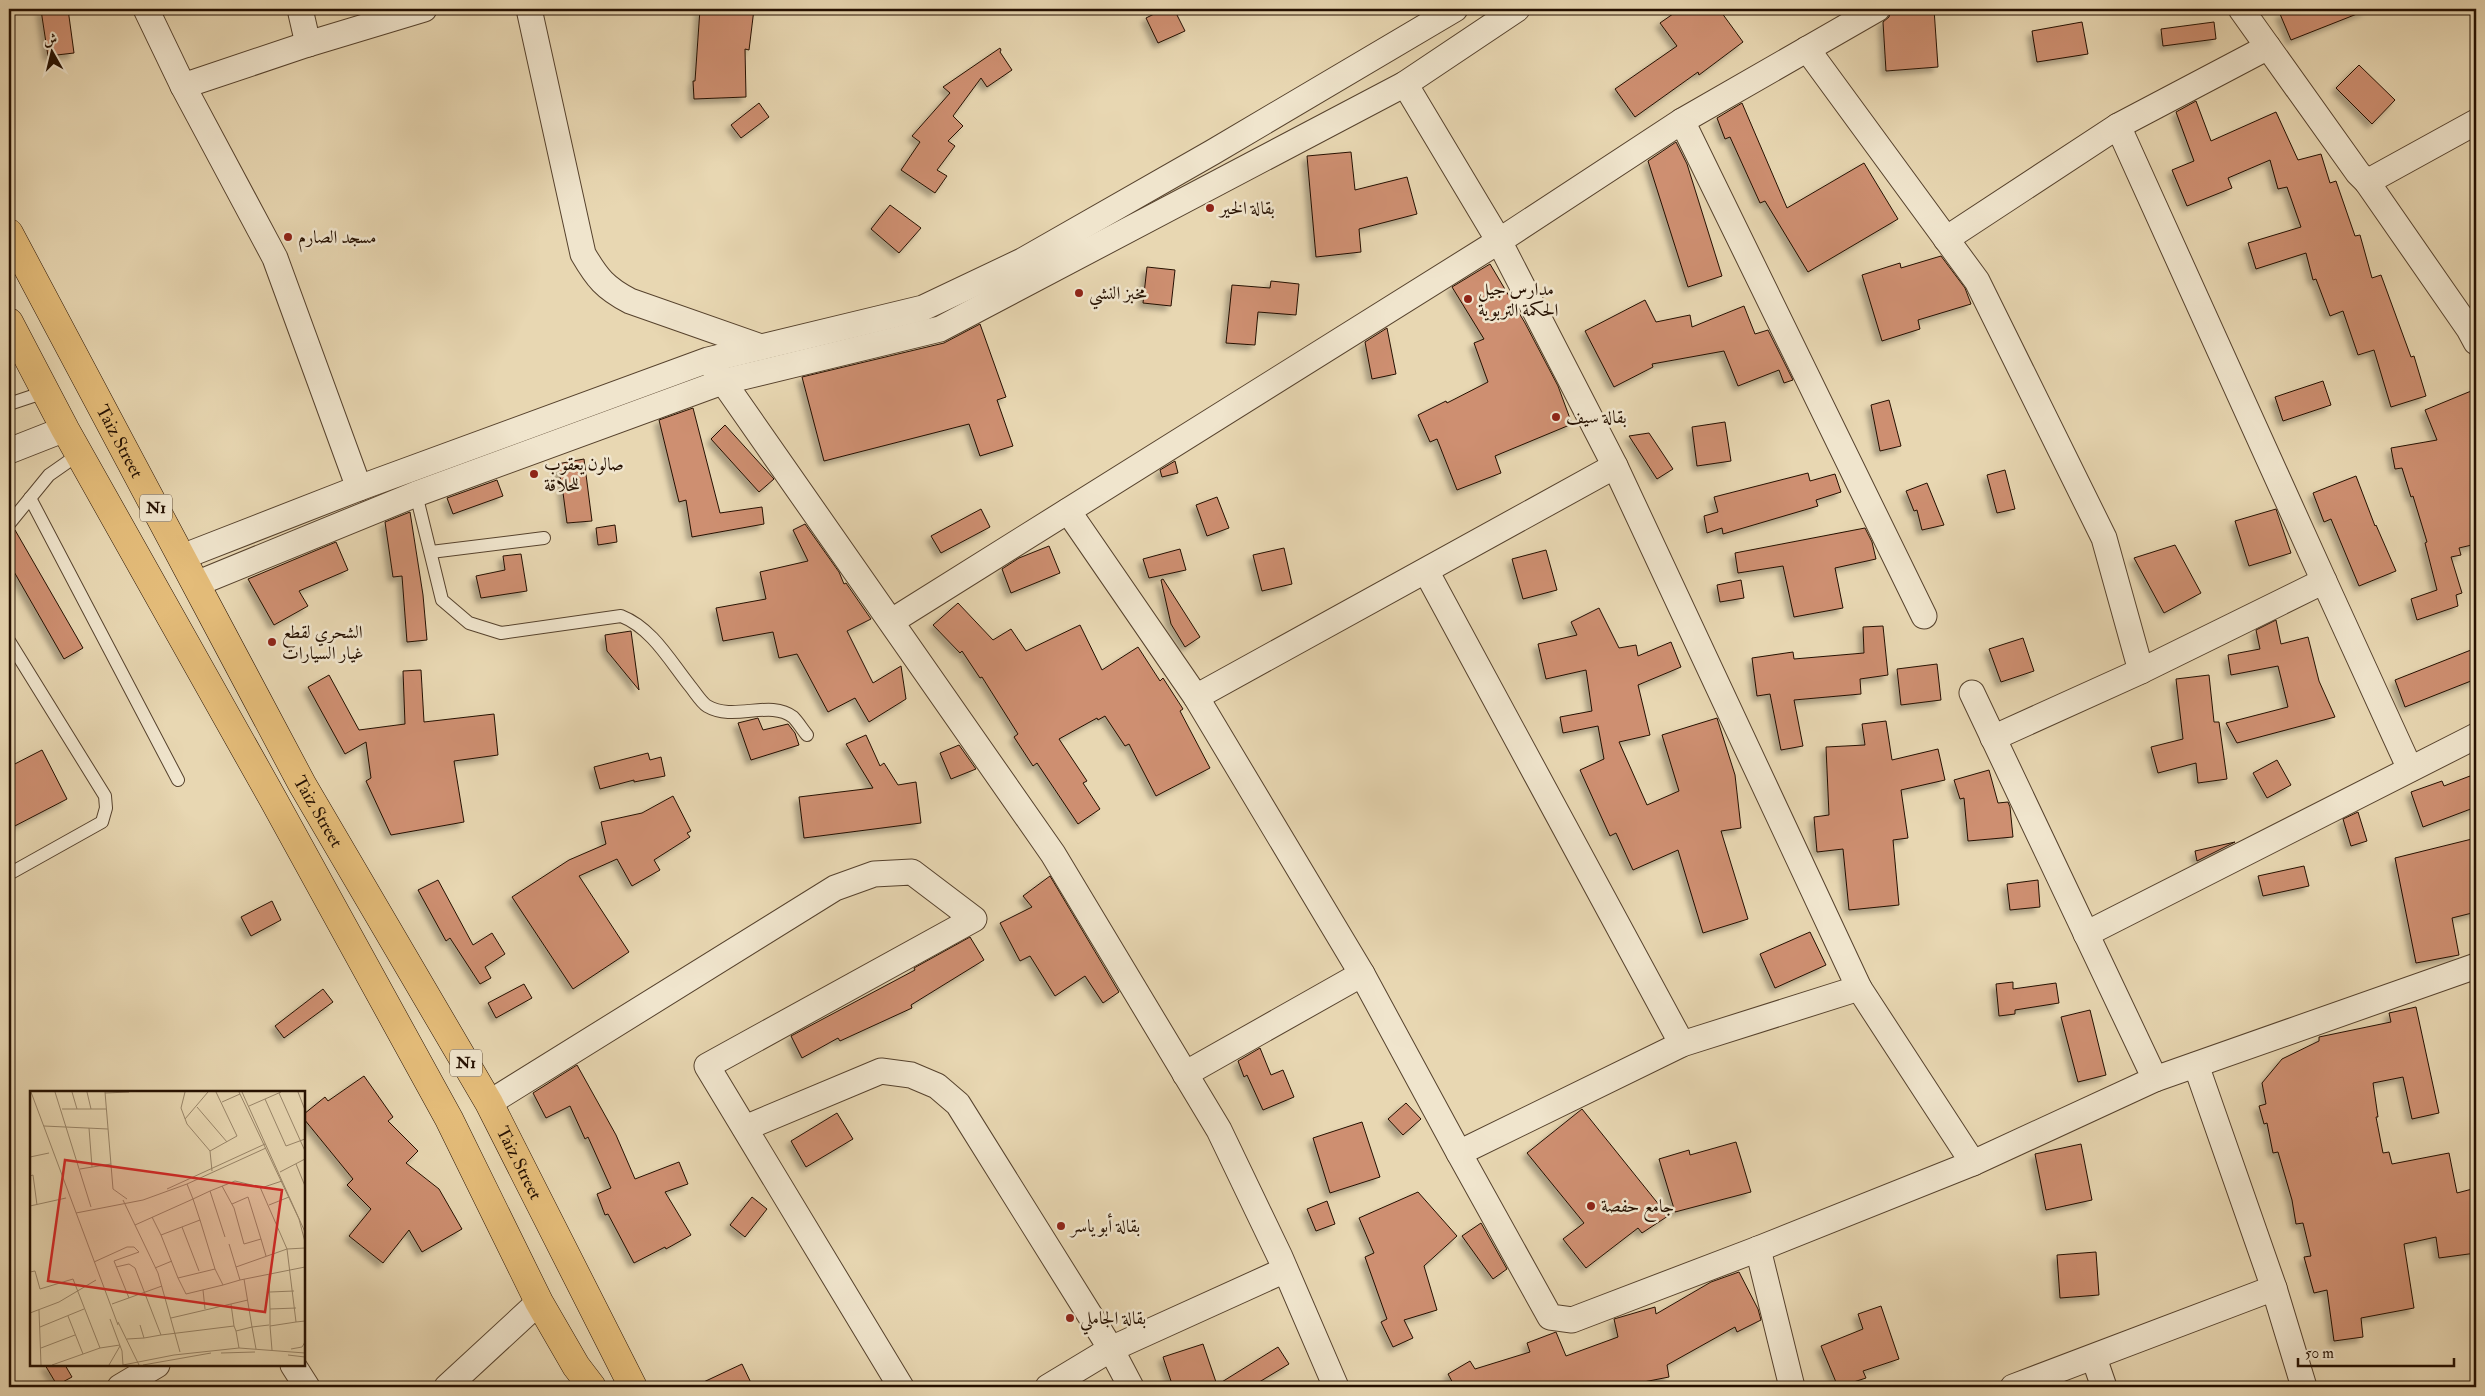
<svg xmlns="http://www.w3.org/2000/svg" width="2485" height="1396" font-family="'IM FELL Double Pica',Amiri,serif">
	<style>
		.building { fill: #ce8f71; stroke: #251001; filter: url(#shadow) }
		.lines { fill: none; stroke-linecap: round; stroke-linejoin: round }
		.lane-casing { stroke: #56422d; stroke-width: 14 }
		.street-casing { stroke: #56422d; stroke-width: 27 }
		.highway-casing { stroke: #251001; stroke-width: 29 }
		.lane { stroke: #f0e5cd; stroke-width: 12 }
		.street { stroke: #f0e5cd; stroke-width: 25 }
		.highway { stroke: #e4bc79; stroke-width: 28 }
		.poi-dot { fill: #8f2418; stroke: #f0e5cd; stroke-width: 2 }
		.labels { text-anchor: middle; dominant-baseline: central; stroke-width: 5; stroke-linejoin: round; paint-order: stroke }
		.shield { fill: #f0e5cd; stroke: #62503e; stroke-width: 1 }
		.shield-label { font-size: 16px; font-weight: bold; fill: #251001 }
		.poi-label { font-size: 18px; fill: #251001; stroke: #f0e5cd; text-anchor: start }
		.street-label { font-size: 18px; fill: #251001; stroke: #f0e5cd }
		.inset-road { fill: none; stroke: #9a876b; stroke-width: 1 }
		.view { fill: #d62828; fill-opacity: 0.15; stroke: #d62828; stroke-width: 2.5 }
		.inset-edge { fill: none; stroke: #251001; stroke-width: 2.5 }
	</style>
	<defs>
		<filter id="shadow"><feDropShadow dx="-4.5" dy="4.5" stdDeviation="2.5" flood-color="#0004"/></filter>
	</defs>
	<rect width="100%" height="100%" fill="#e8d7b2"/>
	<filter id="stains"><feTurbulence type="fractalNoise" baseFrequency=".004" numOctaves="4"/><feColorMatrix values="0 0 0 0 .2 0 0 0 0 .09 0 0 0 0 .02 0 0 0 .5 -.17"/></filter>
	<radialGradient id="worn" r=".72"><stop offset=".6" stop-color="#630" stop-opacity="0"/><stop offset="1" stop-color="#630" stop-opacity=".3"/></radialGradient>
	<g class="building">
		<polygon points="53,9 68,9 74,53 48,56 41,10"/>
		<polygon points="700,9 754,9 749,50 745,49 746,97 694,99 693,81 695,81"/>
		<polygon points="1164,9 1174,9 1185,31 1158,43 1146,18"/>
		<polygon points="1680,9 1719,9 1743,42 1699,75 1698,72 1635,117 1615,89 1677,46 1660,23"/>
		<polygon points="1891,9 1934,9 1938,67 1886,71 1883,22 1889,17"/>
		<polygon points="2292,9 2367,9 2367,10 2291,40 2280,14"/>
		<polygon points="2082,22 2088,54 2037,62 2032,31"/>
		<polygon points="2214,22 2216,39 2163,46 2161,29"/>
		<polygon points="1000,48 1001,50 1000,52 1012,70 987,87 981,78 953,116 963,126 948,141 955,146 937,170 947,176 935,193 901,170 920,142 912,136 950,93 943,87"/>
		<polygon points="2359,65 2395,100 2372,124 2336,88"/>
		<polygon points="2196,101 2211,141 2276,112 2298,160 2321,154 2330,183 2336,181 2355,236 2360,235 2372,278 2381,275 2411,357 2414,356 2426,396 2391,407 2374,350 2358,355 2343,311 2330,316 2316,279 2313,280 2306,253 2256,269 2248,243 2301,227 2287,187 2278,189 2270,160 2228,178 2232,188 2187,206 2172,170 2194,161 2176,112"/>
		<polygon points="759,103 769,117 741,138 731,125"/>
		<polygon points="1742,103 1787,208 1864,163 1898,219 1808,272 1765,201 1760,203 1730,137 1725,139 1717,118"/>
		<polygon points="1676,142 1687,164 1722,276 1688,287 1648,161"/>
		<polygon points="1351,152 1355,190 1407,177 1417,214 1359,229 1361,252 1316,257 1307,156"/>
		<polygon points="890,205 921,228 899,253 871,229"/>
		<polygon points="1941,256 1965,288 1971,304 1918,320 1920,329 1882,341 1862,275 1900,263 1901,268"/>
		<polygon points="1490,264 1525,323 1558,386 1572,424 1495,456 1501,473 1457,490 1437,439 1430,442 1418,415 1446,401 1447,403 1488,382 1474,343 1484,339 1452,287"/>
		<polygon points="1147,267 1175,270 1171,306 1143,303"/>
		<polygon points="1271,281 1299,284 1296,315 1258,312 1255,345 1226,343 1232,285 1270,288"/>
		<polygon points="1645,300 1656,322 1690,315 1692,327 1744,306 1755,334 1768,330 1793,380 1784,383 1779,370 1738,386 1724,351 1652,364 1653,367 1614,387 1585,331"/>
		<polygon points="980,324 1006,397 997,400 1013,446 980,456 969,424 824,461 802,377 944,343"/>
		<polygon points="1387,328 1396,374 1372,379 1365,342"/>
		<polygon points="2323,381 2331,405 2283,421 2275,397"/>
		<polygon points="2476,389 2476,544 2459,548 2461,555 2451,557 2462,593 2456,595 2458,606 2417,620 2411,599 2437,590 2425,543 2427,542 2413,496 2411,497 2402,468 2395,469 2391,448 2437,440 2425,410"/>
		<polygon points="1889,400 1901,446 1880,451 1871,405"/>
		<polygon points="693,408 720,513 762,507 764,524 692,537 686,500 679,502 659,420"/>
		<polygon points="1725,422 1731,461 1697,466 1692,427"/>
		<polygon points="725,425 774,479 759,492 711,439"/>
		<polygon points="1649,433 1673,469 1657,479 1629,436"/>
		<polygon points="584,459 592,521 567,523 562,485 557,464"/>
		<polygon points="1175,461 1178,473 1162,477 1160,470"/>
		<polygon points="2005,470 2015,509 1997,513 1987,475"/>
		<polygon points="1808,473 1810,481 1835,474 1841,492 1816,500 1818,506 1723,534 1722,528 1707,533 1704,516 1718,512 1714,497"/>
		<polygon points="2356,476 2375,526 2376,525 2396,571 2359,586 2331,519 2324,522 2313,493"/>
		<polygon points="497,480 503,496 453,514 447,498"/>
		<polygon points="1927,483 1944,525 1922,530 1917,510 1914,511 1906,491"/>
		<polygon points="1217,497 1229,528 1207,536 1196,505"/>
		<polygon points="981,509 990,527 941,553 931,536"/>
		<polygon points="2276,509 2291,553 2249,566 2235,521"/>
		<polygon points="410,512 423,595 427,640 407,642 402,576 393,577 385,522"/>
		<polygon points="805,524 839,572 844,584 846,583 871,619 847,631 873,683 901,666 906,699 869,722 855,698 828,712 797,654 779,658 773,632 723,641 716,608 766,599 760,572 808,561 793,530"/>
		<polygon points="615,525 617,542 598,545 596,528"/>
		<polygon points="1865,528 1872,542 1876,559 1835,568 1843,608 1794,617 1783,566 1738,573 1735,553"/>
		<polygon points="15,530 83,648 64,659 9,563 9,532"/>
		<polygon points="336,542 348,570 299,591 308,606 274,625 248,579"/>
		<polygon points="2175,545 2201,593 2164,613 2134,558"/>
		<polygon points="1049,546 1060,573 1011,593 1002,569 1019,558"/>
		<polygon points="1284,548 1292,584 1262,591 1253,555"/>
		<polygon points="1180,549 1186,570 1149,578 1143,559"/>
		<polygon points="1546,550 1557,590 1523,599 1512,559"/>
		<polygon points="521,554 527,591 481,598 476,576 505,570 503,556"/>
		<polygon points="1163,579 1200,637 1185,647 1171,624 1161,580"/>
		<polygon points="1741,580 1744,598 1720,602 1717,585"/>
		<polygon points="958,603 993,640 1011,629 1026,651 1080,625 1102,670 1138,647 1160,681 1163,678 1183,709 1180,711 1210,768 1156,796 1129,744 1125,746 1105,716 1098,720 1097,718 1059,739 1087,781 1083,783 1100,809 1078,824 1037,763 1033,766 1014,737 1018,734 982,677 980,678 962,651 960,653 933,625"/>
		<polygon points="1599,608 1619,648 1636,645 1638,656 1671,642 1681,667 1638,685 1650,735 1619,742 1647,805 1679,791 1662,735 1717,718 1735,775 1741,828 1721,831 1748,919 1703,933 1678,850 1633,870 1616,833 1610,836 1580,770 1604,759 1598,726 1563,733 1560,717 1592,711 1586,670 1546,679 1538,644 1577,635 1571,622"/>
		<polygon points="2276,620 2281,644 2308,637 2319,681 2335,717 2237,743 2226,723 2288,707 2278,666 2231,675 2228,655 2260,649 2256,630"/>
		<polygon points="1883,626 1888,675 1860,679 1861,694 1794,700 1803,746 1781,750 1770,694 1757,696 1752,658 1793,652 1794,659 1864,653 1863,627"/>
		<polygon points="631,631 639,690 607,651 605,635"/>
		<polygon points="2023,638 2034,671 2001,682 1989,649"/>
		<polygon points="2476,648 2476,679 2405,707 2395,680"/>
		<polygon points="1937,664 1941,700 1901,705 1897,669"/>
		<polygon points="421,670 424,722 494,714 498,755 454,761 464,822 391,835 366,781 371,778 366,742 345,754 308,687 329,675 359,730 405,724 403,671"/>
		<polygon points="2209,675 2214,722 2219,722 2227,779 2198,783 2196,763 2158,773 2151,747 2183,739 2176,679"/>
		<polygon points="758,718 763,730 788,724 795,733 799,745 751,760 738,723"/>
		<polygon points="1886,721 1892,760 1938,749 1945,780 1901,790 1908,838 1893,840 1899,905 1849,910 1843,849 1817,852 1814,817 1829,815 1826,747 1865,745 1862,724"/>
		<polygon points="866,735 880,766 884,763 898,785 916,782 921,823 804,838 799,797 873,788 846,744"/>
		<polygon points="959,745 976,769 951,779 940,753"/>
		<polygon points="42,750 67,799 9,829 9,767"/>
		<polygon points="648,753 650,760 661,757 665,776 634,782 634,780 600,789 594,767"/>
		<polygon points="2277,760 2291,785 2267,798 2253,773"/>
		<polygon points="1989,770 1998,803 2008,802 2010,807 2013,837 1968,841 1964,798 1960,799 1954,780"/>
		<polygon points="2470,776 2476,793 2476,807 2423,827 2411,792 2442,781 2444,786"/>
		<polygon points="673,796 691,831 687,833 690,837 654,860 660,870 632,886 617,859 579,876 629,952 573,989 512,897 569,860 606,844 601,822 642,813"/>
		<polygon points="2358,812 2367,841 2351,846 2343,819"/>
		<polygon points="2476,838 2476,912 2452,918 2459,955 2416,963 2395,858"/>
		<polygon points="2235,842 2197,861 2195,851"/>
		<polygon points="2304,866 2309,886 2263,896 2258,876"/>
		<polygon points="1050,876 1119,992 1103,1003 1085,976 1055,996 1030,956 1020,961 1000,923 1032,907 1023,896"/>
		<polygon points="438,880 473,945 492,933 505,954 485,967 491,978 480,984 450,938 446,941 418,890"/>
		<polygon points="2038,880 2040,907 2010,910 2007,884"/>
		<polygon points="272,901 281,920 251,936 241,917"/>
		<polygon points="1810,932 1826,965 1775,988 1760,954"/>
		<polygon points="970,937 984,960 911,1005 912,1008 840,1041 838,1038 802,1058 791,1036 915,970 914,968"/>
		<polygon points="2013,982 2013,989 2056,983 2059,1003 2015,1010 2015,1014 1999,1016 1996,984"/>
		<polygon points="524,984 532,998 496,1018 488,1003"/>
		<polygon points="323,989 333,1002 284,1038 275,1026"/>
		<polygon points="2416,1007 2439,1113 2412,1119 2403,1077 2373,1083 2378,1117 2376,1117 2383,1153 2389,1152 2392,1164 2449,1153 2457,1193 2476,1188 2476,1253 2439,1258 2436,1237 2404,1244 2414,1308 2361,1318 2363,1337 2334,1341 2327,1290 2314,1293 2304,1257 2311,1256 2303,1223 2296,1224 2292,1200 2278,1152 2273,1153 2267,1123 2264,1124 2259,1106 2266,1104 2262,1083 2282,1059 2319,1041 2319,1037 2391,1022 2389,1013"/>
		<polygon points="2090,1010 2106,1075 2078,1082 2061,1017"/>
		<polygon points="1260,1048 1271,1075 1283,1070 1294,1097 1263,1110 1247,1075 1244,1077 1238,1061"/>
		<polygon points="577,1065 616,1135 635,1179 679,1162 688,1184 665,1192 691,1235 666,1249 665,1247 634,1263 608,1214 605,1215 597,1194 611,1188 588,1137 585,1139 570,1106 546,1118 533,1093"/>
		<polygon points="364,1076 393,1117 388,1121 418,1151 406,1163 439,1189 462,1229 422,1252 409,1230 383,1263 349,1236 371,1209 347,1185 353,1179 304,1119 304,1114 325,1097 328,1101"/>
		<polygon points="1406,1103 1421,1119 1403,1135 1388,1119"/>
		<polygon points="1582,1109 1668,1216 1642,1233 1638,1228 1586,1268 1563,1239 1584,1223 1527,1153"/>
		<polygon points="837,1113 853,1139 806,1167 791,1141"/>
		<polygon points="1362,1122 1380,1177 1330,1193 1313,1138"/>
		<polygon points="1736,1142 1751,1192 1675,1212 1659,1159 1689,1150 1690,1155"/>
		<polygon points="2081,1144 2092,1200 2046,1210 2035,1154"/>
		<polygon points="1418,1192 1457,1236 1424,1266 1437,1310 1404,1320 1413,1338 1393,1347 1381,1322 1387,1319 1365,1257 1374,1253 1359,1218"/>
		<polygon points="752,1197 767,1209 745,1237 730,1225"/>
		<polygon points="1327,1201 1335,1224 1316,1231 1307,1209"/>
		<polygon points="1481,1223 1507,1269 1493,1279 1462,1236"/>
		<polygon points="2096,1252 2099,1295 2060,1298 2057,1255"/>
		<polygon points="1739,1272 1758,1309 1761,1320 1737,1332 1735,1327 1667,1365 1669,1377 1618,1387 1455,1387 1448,1374 1470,1361 1475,1369 1530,1352 1527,1343 1556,1332 1566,1356 1618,1337 1614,1319 1655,1307 1656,1314 1711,1282"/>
		<polygon points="1881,1306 1899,1359 1863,1371 1866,1378 1838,1387 1821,1346 1863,1329 1858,1314"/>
		<polygon points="1203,1344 1217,1385 1278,1347 1289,1364 1251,1387 1173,1387 1163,1357"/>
		<polygon points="742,1364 753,1387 693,1387"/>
		<polygon points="45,1365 65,1365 72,1377 57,1385"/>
	</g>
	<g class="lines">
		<defs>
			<g id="lane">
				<polyline points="9,404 45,392"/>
				<path d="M416 494 442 600 469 623 501 633 621 616C652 628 670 661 690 686 695 692 701 702 707 706 734 722 770 699 793 717 798 722 802 729 807 735"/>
				<polyline points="30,498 178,780"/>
				<polyline points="9,524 49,475 79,454"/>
				<polyline points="431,552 544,538"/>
				<polyline points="9,641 105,796 106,808 102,822 9,874"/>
			</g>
			<g id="street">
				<polyline points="146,9 183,86 275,258 359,488"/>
				<polyline points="300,9 308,44"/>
				<path d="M529 9 583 254C597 278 605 288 630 301L761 347"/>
				<polyline points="2241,9 2358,173 2367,182 2469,329 2476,342"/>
				<polyline points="1807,49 1977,281 2104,538 2141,671 2324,581 2410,769"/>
				<polyline points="183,86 308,44 424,9"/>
				<polyline points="1682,121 1877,9"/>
				<polyline points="2118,126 2268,47"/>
				<polyline points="2367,182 2476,122"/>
				<polyline points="1946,239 2118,126 2324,581"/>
				<polyline points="715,370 1053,854 1219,1130 1280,1257 1336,1387"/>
				<polyline points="9,451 65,429"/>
				<polyline points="1068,511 1196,697 1615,466 1499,241 1682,121 1924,616"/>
				<polyline points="182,557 359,488 708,360 923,308 1022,261 1213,152 1455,9"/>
				<polyline points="1426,571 1682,1044"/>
				<polyline points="196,584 416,494 722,382 940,329 1405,84 1517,9"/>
				<polyline points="892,621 1499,241 1405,84"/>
				<polyline points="1972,693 2155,1079 1973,1163"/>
				<polyline points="1196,697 1362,974 1459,1153 1682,1044 1859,988 1615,466"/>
				<polyline points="1993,738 2141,671"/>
				<polyline points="2086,934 2476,736"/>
				<polyline points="2196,1065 2274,1288 2304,1387"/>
				<polyline points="1185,1074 1362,974"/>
				<polyline points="2155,1079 2476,966"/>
				<polyline points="489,1103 835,888 874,874 912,872 974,919 707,1066 901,1387"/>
				<polyline points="745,1128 881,1071 911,1075 937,1086 958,1104 1111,1349 1131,1387"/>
				<polyline points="1459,1153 1550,1317 1572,1320 1758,1249 1973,1163 1859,988"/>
				<polyline points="1758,1249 1792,1387"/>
				<polyline points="2094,1358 2104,1387"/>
				<polyline points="293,1365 307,1387"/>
				<polyline points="120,1387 157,1365"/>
				<polyline points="447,1387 539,1302"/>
				<polyline points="1048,1387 1111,1349 1285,1270"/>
				<polyline points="2013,1387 2274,1288"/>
			</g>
			<g id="highway">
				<path id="s1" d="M9 233 302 784 489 1103 633 1387"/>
				<polyline points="9,322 65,429 273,799 449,1119 539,1302 576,1366 592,1387"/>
			</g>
		</defs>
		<use href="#lane" class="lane-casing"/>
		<use href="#street" class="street-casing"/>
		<use href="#highway" class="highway-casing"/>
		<use href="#lane" class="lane"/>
		<use href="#street" class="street"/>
		<use href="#highway" class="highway"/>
	</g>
	<g class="poi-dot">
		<circle cx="1210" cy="208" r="5"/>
		<circle cx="288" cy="237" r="5"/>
		<circle cx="1079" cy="293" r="5"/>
		<circle cx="1468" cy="299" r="5"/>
		<circle cx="1556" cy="417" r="5"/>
		<circle cx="534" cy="474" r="5"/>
		<circle cx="272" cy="642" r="5"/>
		<circle cx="1591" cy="1206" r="5"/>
		<circle cx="1061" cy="1226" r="5"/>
		<circle cx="1070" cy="1318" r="5"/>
	</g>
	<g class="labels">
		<g class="shield">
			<rect x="140" y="494.5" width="32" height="27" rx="4"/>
			<rect x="450" y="1049.5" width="32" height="27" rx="4"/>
		</g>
		<g class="shield-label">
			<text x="156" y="508">N1</text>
			<text x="466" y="1063">N1</text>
		</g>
		<g class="poi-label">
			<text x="1220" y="208">بقالة الخير</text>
			<text x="298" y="237">مسجد الصارم</text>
			<text x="1478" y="289">مدارس جيل<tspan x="1478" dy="21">الحكمة التربوية</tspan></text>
			<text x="1089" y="293">مخبز النشي</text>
			<text x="1566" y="417">بقالة سيف</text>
			<text x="544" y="464">صالون يعقوب<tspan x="544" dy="21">للحلاقة</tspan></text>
			<text x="282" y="632">الشحري لقطع<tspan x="282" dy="21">غيار السيارات</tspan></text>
			<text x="1601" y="1206">جامع حفصة</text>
			<text x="1071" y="1226">بقالة أبو ياسر</text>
			<text x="1080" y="1318">بقالة الجاملي</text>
		</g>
		<g class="street-label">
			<text stroke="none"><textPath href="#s1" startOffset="236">Taiz Street</textPath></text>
			<text stroke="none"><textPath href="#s1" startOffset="656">Taiz Street</textPath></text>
			<text stroke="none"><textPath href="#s1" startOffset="1061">Taiz Street</textPath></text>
		</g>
	</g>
	<g transform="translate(30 1091)">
		<rect width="275" height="275" fill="#e8d7b2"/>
		<path class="inset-road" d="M1 1 88 234M25 1 61 116M42 1 47 18M57 1 61 18M75 1 83 98 97 108M155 1 151 17 157 33 180 60 182 80M209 1 269 128 275 151M212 1 275 141M268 1 275 19M75 2 99 1M249 2 275 60M235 8 256 55 275 48M192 11 210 3M219 15 251 1M167 16 197 51M32 18H76M155 28 178 1M14 35 78 38M59 37 62 76M180 60 207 45 186 1M0 66 19 62M266 73 275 95M50 78 81 73M250 81 275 68M0 85 3 84 7 114M192 95 204 117 214 153 231 148 236 165M231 97 252 90M137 98 235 53M180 100 205 90 230 96 257 158 266 231 275 230M93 109 128 182 150 261M202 113 218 106 231 148M239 114 259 106M0 115 36 107M46 122 113 109 157 93 236 57M122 126 131 144 170 129 163 108 180 100 195 146M105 134 163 108 157 93M152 136 169 180M131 144 148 187 185 178 170 129M64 171 97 156H104L109 161 84 170 99 207M86 176 99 173 105 177 131 244 114 247 110 234M206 176 257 158 275 157M125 177 142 170M0 181 5 180 10 198 43 188 70 257M239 183 240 218 266 217M148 187 156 203 193 194 185 178M210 189 275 176M193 194 210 189 199 153M173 199 175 218M240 201 264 200M82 213 132 195M240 218V235L266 231M9 219 11 274M0 222 29 211 66 189M38 225 53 263M141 227 218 209M80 228 92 260 93 274M88 231 109 274M204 235 206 240 222 236 214 188M240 235 242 259M10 236 54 218M206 240 209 257M131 244 204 235 201 213M97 248 114 247M11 257 45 244M226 258 222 236 239 234M261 258 272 256 275 251M191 262 225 261M258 264 275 266M22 274 70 257 90 254M79 274 90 255M93 274 144 264 209 257 275 262M113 274 181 262"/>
		<path class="view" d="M35 69 252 99 235 221 18 190Z"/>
		<rect width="275" height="275" class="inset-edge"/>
	</g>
	<rect width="2485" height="1396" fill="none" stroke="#e8d7b2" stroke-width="30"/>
	<rect x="10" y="10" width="2465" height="1376" fill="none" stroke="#251001" stroke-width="2.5"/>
	<rect x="15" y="15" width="2455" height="1366" fill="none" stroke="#251001"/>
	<g transform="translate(52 52) rotate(352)" stroke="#f0e5cd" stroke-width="4" paint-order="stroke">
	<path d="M0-4L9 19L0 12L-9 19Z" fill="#251001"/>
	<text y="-8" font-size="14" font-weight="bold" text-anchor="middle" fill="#251001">ش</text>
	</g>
	<path d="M2298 1358v8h156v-8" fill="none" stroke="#251001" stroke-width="2.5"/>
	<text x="2305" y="1358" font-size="15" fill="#251001" stroke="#f0e5cd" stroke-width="4" paint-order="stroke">50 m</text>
	<rect width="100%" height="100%" filter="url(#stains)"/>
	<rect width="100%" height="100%" fill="url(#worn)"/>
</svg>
